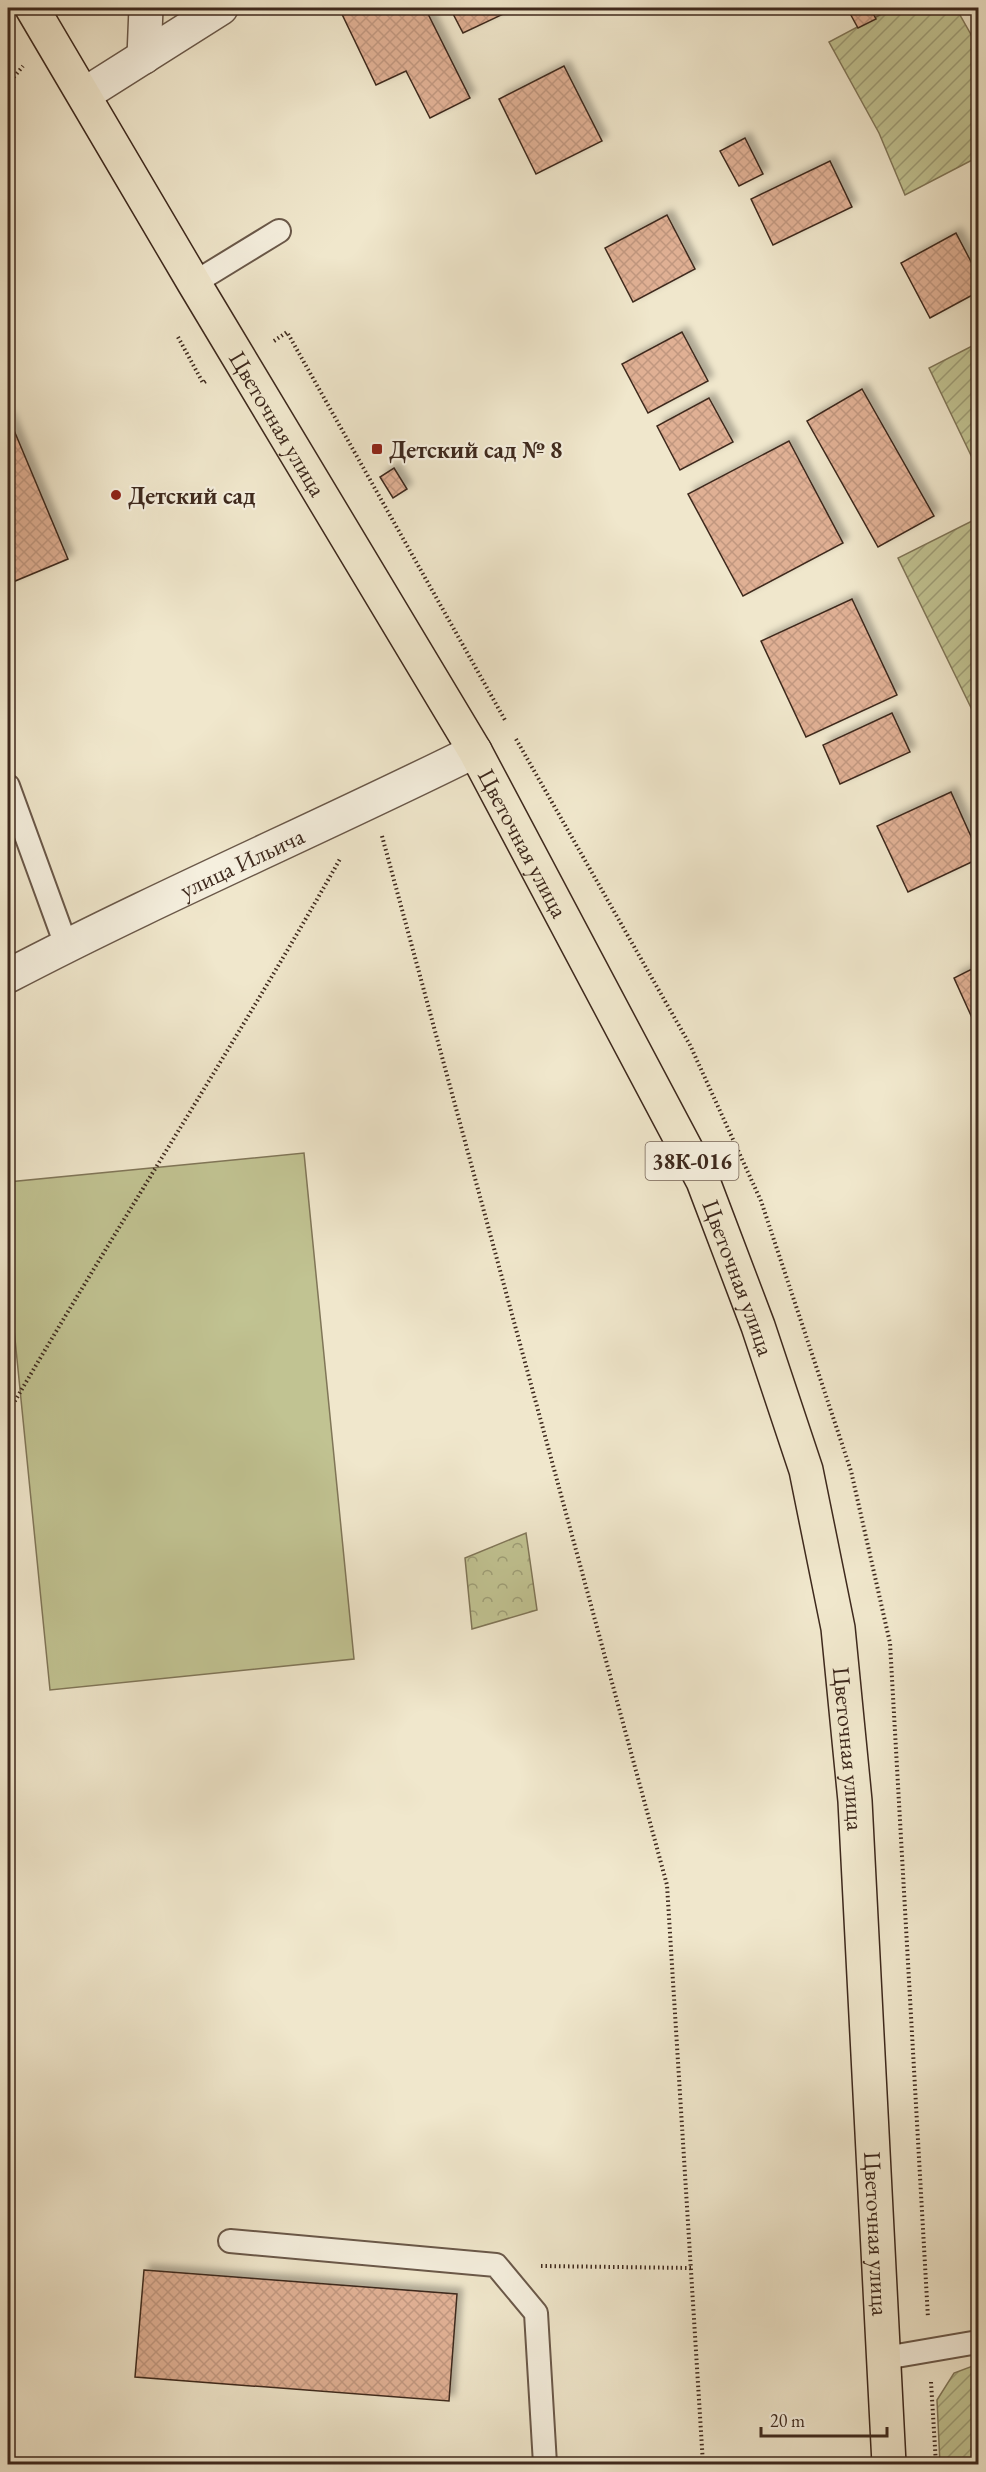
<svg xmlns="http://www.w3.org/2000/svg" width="986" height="2472" font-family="'EB Garamond',serif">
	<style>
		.park { fill: url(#park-crowns); stroke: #807658; stroke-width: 1.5 }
		.garden { fill: url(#garden-furrows); stroke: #807658; stroke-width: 1.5 }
		.pitch { fill: #c1c392; stroke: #807658; stroke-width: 1.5 }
		.building { fill: url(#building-cross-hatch); stroke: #3e291d; stroke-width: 1.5; filter: url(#shadow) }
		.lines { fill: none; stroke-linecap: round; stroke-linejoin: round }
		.service-casing { stroke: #6a5849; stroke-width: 26 }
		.minor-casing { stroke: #6a5849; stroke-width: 36 }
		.primary-casing { stroke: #3e291d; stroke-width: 36 }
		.path { stroke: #3e291d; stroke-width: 4; stroke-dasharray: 1.5 3; stroke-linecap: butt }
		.service { stroke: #f5efde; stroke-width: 22 }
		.minor { stroke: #f5efde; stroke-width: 33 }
		.primary { stroke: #f0e7cc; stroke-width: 33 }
		.poi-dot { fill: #8f2418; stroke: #f5efde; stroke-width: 2 }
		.labels { text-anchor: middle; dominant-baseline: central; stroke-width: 4.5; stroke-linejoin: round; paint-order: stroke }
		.shield { fill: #f5efde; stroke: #756457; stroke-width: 1.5 }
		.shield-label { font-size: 22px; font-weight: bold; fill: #3e291d }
		.street-label { font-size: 24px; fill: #3e291d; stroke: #f5efde }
		.poi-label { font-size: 24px; font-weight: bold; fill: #3e291d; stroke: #f5efde; text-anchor: start }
	</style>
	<defs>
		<pattern id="park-crowns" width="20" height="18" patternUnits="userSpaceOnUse" patternTransform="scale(1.5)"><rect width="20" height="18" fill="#c1c392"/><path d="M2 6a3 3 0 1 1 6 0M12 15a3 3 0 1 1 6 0" fill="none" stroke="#9e9e77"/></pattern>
		<pattern id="garden-furrows" width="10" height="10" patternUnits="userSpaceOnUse" patternTransform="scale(1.5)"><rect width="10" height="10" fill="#c1c392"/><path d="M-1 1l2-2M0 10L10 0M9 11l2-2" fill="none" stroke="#9e9e77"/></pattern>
		<pattern id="building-cross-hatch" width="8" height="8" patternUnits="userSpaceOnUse" patternTransform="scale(1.5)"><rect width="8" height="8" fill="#e0b094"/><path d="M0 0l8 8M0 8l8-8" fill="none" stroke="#c1977f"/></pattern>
		<filter id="shadow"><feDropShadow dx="5.5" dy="-5.5" stdDeviation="3" flood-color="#0004"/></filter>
	</defs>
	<rect width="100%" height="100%" fill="#f0e7cc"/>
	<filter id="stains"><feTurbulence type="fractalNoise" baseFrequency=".00333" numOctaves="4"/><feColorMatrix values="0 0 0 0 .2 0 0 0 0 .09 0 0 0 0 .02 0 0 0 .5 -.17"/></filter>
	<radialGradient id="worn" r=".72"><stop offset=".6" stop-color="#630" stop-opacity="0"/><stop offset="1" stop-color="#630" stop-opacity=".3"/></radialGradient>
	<polygon class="park" points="526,1533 537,1610 472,1629 465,1558"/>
	<g class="garden">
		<polygon points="893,8 956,8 978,47 978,157 905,195 879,133 829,42"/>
		<polygon points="978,343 978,470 929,368"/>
		<polygon points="978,518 978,722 898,558"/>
		<polygon points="978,2364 978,2464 940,2464 937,2400 954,2373"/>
	</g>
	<polygon class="pitch" points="304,1153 354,1659 50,1690 8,1269 8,1182"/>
	<g class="building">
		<polygon points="339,8 425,8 470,98 430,118 406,71 376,85"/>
		<polygon points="450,8 516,8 463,33"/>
		<polygon points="847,8 870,8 876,19 858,28"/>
		<polygon points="564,66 602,141 536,174 499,99"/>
		<polygon points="745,138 763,174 739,186 720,151"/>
		<polygon points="830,161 852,207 773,245 751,199"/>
		<polygon points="667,215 695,269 633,302 605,248"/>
		<polygon points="956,233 978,275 978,292 930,318 901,263"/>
		<polygon points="682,332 708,381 648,413 622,364"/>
		<polygon points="862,389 934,516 878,547 807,421"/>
		<polygon points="709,398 733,442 680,470 657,426"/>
		<polygon points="8,416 68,559 8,584"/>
		<polygon points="789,441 843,543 743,596 688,494"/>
		<polygon points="394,468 407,489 393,498 380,477"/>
		<polygon points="852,599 897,695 806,737 761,641"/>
		<polygon points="892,713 910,752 840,784 823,745"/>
		<polygon points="951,792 978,852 978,859 908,892 877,826"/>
		<polygon points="978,966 978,1031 954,978"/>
		<polygon points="144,2270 457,2294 449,2401 135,2377"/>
	</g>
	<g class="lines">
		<defs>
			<g id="service">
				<polyline points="194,283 279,231"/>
				<polyline points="8,786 66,945"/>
				<polyline points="230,2241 496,2265 536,2313 545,2464"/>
				<polyline points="885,2358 978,2342"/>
			</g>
			<g id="minor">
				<polyline points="144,57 146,8"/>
				<polyline points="85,94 221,8"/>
				<path id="s1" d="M8 976C161 896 320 828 475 751"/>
			</g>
			<g id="primary">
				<path id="s2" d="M32 8 194 283 475 751 703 1181 758 1326 806 1470 838 1628 855 1801 889 2464"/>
			</g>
		</defs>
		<use href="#service" class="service-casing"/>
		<use href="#minor" class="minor-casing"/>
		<use href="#primary" class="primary-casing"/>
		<g class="path">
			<polyline points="8,84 23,66"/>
			<polyline points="178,337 203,383 208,380"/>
			<polyline points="274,341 287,332 505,720"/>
			<polyline points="516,739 690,1045 761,1201 851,1471 890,1643 928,2318"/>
			<polyline points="382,836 667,1885 703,2464"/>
			<path d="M8 1413C116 1227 234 1047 340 859"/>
			<polyline points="541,2266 691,2268"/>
			<polyline points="931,2382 936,2464"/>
		</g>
		<use href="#service" class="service"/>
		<use href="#minor" class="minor"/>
		<use href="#primary" class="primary"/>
	</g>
	<g class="poi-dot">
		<rect x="371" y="443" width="12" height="12" rx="3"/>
		<circle cx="116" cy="495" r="6"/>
	</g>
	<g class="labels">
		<rect class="shield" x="645.5" y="1142" width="93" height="38" rx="4.5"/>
		<g class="shield-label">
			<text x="692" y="1161">38К-016</text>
		</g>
		<g class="street-label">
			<text stroke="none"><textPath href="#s2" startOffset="483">Цветочная улица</textPath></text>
			<text stroke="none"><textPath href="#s2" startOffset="969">Цветочная улица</textPath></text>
			<text stroke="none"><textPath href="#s1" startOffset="260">улица Ильича</textPath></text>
			<text stroke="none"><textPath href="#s2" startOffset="1455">Цветочная улица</textPath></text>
			<text stroke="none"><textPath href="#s2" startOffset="1941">Цветочная улица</textPath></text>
			<text stroke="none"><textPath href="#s2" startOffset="2427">Цветочная улица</textPath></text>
		</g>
		<g class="poi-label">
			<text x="389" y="449">Детский сад № 8</text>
			<text x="128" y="495">Детский сад</text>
		</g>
	</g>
	<rect width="986" height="2472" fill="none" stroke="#f0e7cc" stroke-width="30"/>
	<rect x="9" y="9" width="968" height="2454" fill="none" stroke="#3e291d" stroke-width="3"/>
	<rect x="15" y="15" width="956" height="2442" fill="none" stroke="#3e291d" stroke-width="1.5"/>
	<path d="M761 2427v9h126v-9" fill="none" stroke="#3e291d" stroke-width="3"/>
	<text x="770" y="2427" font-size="18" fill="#3e291d" stroke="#f5efde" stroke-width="4.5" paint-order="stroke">20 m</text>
	<rect width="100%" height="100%" filter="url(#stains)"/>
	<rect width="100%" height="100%" fill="url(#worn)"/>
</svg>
